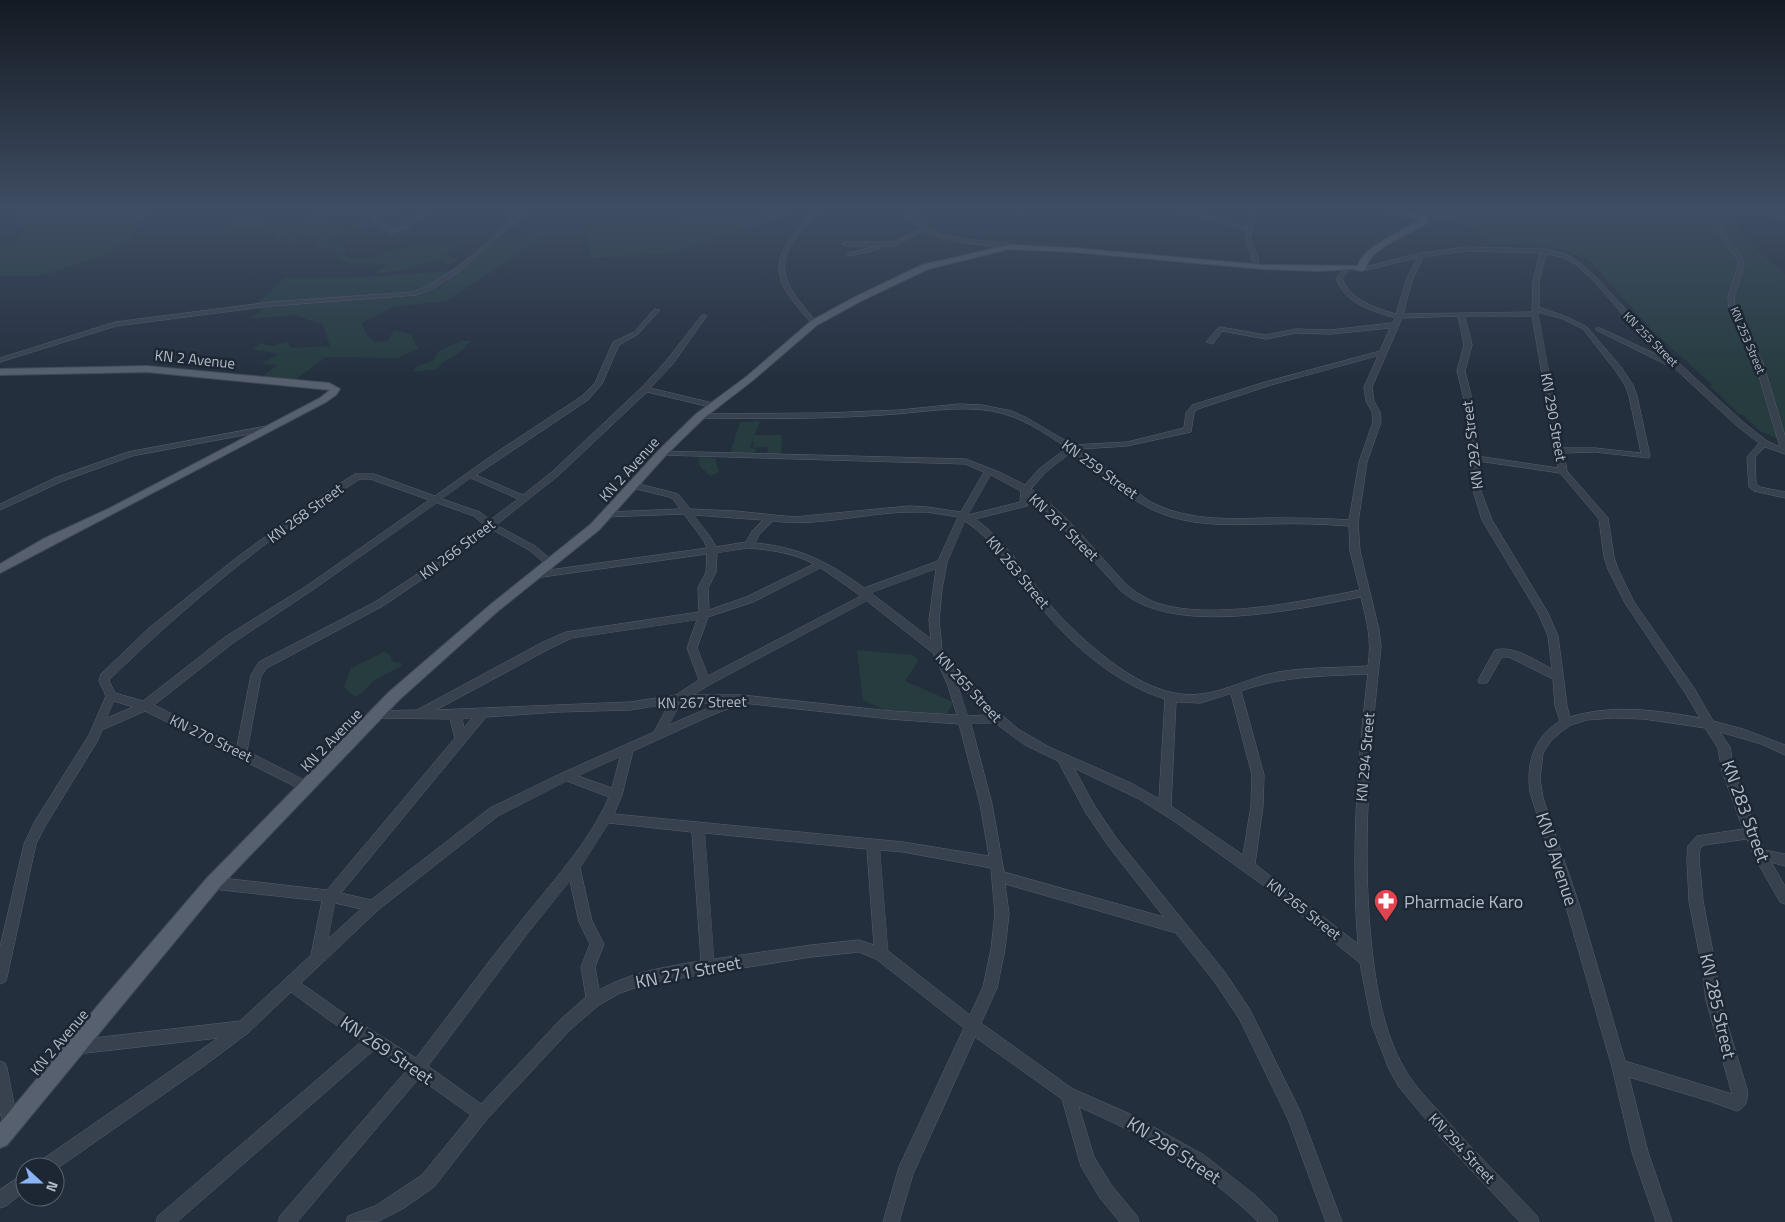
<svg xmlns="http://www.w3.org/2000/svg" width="1785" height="1222" font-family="'Titillium Web',sans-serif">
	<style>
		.green { fill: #263c3f }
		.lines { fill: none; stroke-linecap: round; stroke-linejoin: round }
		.minor-casing { stroke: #565f6c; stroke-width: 1 }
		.major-casing { stroke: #414a57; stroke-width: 2 }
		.minor { fill: #38414e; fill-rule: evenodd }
		.major { fill: #56606e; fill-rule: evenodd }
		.labels { text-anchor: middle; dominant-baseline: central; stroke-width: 5; stroke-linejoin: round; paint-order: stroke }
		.far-street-label { font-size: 12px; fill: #b4bcc9; stroke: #1d2633 }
		.street-label { font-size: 15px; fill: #b4bcc9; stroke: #1d2633 }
		.near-street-label { font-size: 18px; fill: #b4bcc9; stroke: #1d2633 }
		.near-poi-label { font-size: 18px; fill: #b4bcc9; stroke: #1d2633; text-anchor: start }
	</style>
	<rect width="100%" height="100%" fill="#242f3e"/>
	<g class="green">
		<polygon points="22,209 149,209 128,241 106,255 39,276 0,276 0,249 12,244 28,227 19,225"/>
		<path d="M1402 209H1785V222L1759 213 1729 211C1744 239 1760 254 1785 274V442L1760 431 1743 415 1739 414 1709 385H1712L1653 331 1588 259 1562 250 1522 244H1486L1469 224 1436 221 1420 213Z"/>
		<polygon points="797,213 671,253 592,258 586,232 592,227"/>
		<path d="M320 218 337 223 342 228 357 225 359 221H366L372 226 362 229V231H357L354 228 337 235 324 244 347 242 340 246 346 249 344 255 360 260 415 245 434 246 451 241 459 244 445 254 458 260 449 265 438 260 398 271 374 274 387 265C371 262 351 266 338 260L335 249 315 247 316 237 319 234 305 239 304 235 296 237 298 240 288 242 286 239 277 241 273 233 261 235 259 228 223 232 226 221H269C281 231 307 220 320 218Z"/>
		<path d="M537 232 551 233 446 301 392 307 362 323 366 334 374 342 387 341 394 330 411 334 418 349 397 358 326 357 295 380 262 377 277 365 261 364 279 354 253 349 261 343 271 346 287 342 292 348 330 346 323 325 295 315 249 319 269 305 254 306 284 278 364 277 453 271 422 291C455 278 475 259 501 236L527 237Z"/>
		<path d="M461 341H470C461 356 443 359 438 369L413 372 416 367 434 360 439 351Z"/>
		<polygon points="760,421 750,448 756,449 753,455 730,454 740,422"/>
		<polygon points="754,435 782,435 781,454 767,455 768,447 753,448"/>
		<polygon points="698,457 715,458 719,472 711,476 700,467"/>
		<polygon points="857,650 913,655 918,661 905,681 953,702 947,714 887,711 863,700"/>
		<polygon points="384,652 391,656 391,660 396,663 402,663 401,666 373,681 364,691 355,697 344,687 351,668"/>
	</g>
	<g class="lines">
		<defs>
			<g id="minor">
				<path d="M317 209H399L396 211H378L376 217 392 230C406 225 420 209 433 209L409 227 391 234 371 219 370 213 372 211H320Z"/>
				<path d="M524 209H530L460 271 430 290 416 295 271 306 116 326 0 362V358L115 322 271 302 413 292C456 275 489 239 524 209Z"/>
				<path d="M813 209H819C812 221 803 229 795 239 769 275 797 296 817 323L814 325 812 324C789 297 765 275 789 240 796 229 807 221 813 209Z"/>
				<path d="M904 209H910C934 243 970 239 1008 243L1012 247 1009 249 1006 247C978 244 951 244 925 231L895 246H845L842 244 845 242H894L921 229 913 222Z"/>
				<path d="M1177 209H1186L1246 228 1250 209H1256L1250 239 1258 257V267L1253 266C1252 254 1243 243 1246 231Z"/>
				<path d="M1705 209H1711L1722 230 1743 259 1744 266 1734 297 1735 311 1763 363 1785 436V454L1765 447 1755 457 1756 484 1760 487 1785 492V498L1754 491 1749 487 1747 457 1759 443 1737 426 1670 364H1665L1596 330V328H1600L1662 357 1650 346 1592 279 1575 264 1562 257 1547 254 1545 257 1539 282V307L1567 317 1587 327 1621 367 1633 385 1637 396 1650 456 1649 458 1595 452 1564 453 1567 471 1608 518 1614 557 1618 569 1634 602 1694 688 1713 721 1743 729 1785 745V755L1761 744 1720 732 1730 747 1734 771 1764 850 1785 854V866L1771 862 1785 886V904L1780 902 1755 858 1747 839 1704 845 1700 848 1699 859 1703 901 1716 968 1720 1000 1747 1089C1748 1099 1747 1107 1737 1111L1709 1101 1629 1077 1648 1152 1672 1222H1656L1632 1152 1612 1067 1566 907 1530 792C1526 763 1534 737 1560 721L1555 706 1553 679 1509 657H1502L1487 683H1479L1478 680 1495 650C1515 645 1536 661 1552 669L1548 636 1538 613 1482 520 1474 494 1467 440 1465 403 1457 371 1464 345 1458 316 1402 318 1372 387 1374 401 1380 412 1381 422 1367 462 1358 523 1360 551 1379 630 1381 647C1370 747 1361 849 1372 950 1377 993 1385 1039 1409 1076 1416 1087 1425 1096 1433 1105 1466 1144 1503 1179 1537 1216L1539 1222H1520L1443 1140 1399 1087 1389 1069 1372 1025 1360 963 1267 888 1174 821 1139 799 1074 768 1094 805 1117 839 1224 971 1250 1010 1300 1111 1342 1222H1326L1288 1119 1240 1020 1214 981 1176 933 1005 884 1009 914 1005 949 997 988 981 1023 1073 1089 1128 1113 1204 1155 1256 1196 1276 1216 1278 1222H1258C1208 1171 1144 1135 1079 1107L1094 1157 1112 1186 1137 1216 1139 1222H1120L1100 1198 1081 1166 1062 1099 975 1037 913 1174 899 1222H883L899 1167 964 1028 876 959 859 952 811 957 649 983 620 993 599 1005 571 1029 487 1119 434 1187 404 1208 379 1221 346 1222 348 1216 375 1206 422 1175 471 1115 419 1078 297 1222H278L280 1216 407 1070 375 1049 177 1222H156L158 1216 362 1041 329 1020 291 992 248 1033 204 1066 55 1170V1167H38L40 1161 218 1038 77 1054 72 1052 70 1047 72 1042 77 1040 240 1021 311 955 322 901 213 889 208 887 207 883 208 879 213 877 327 890 455 738 450 719 377 718 373 717 371 714 373 711 417 710 543 642 566 632 699 612 698 588 706 572 707 554 535 578 530 575 535 572 707 548 704 541 684 514 605 517 604 515 605 513 608 512 680 509 673 499 669 497 632 488 631 486 632 484 635 483 675 493 679 495 690 509 735 511 794 517 909 506 927 507 961 512 984 472 965 464 662 455H659V451L966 459 999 472 1025 485 1039 469 1067 448C1044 432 1020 416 992 411 957 405 918 413 882 415 822 419 761 419 700 418H697V414L825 413 900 410 959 404 982 405 1012 411 1027 418 1073 445 1127 442 1184 428 1186 413 1192 405 1265 382 1380 351 1390 328 1330 334 1296 333 1266 339 1222 331 1213 344 1206 342 1218 328 1220 327 1266 335 1296 329 1330 330 1392 323 1395 318C1372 311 1344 303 1336 278L1346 267 1351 268 1342 278C1350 300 1376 308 1396 314L1406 281 1417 258 1362 271 1360 270V268L1421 253 1467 247 1547 249 1566 254 1579 262 1596 277 1656 342 1743 422 1767 441 1780 447 1755 363 1729 311 1728 297 1738 266 1737 259 1716 230ZM1467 251 1541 253 1539 256 1533 282 1532 312 1403 314 1412 281 1423 257ZM1538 312 1563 319 1583 329 1615 370 1625 385 1629 396 1641 453 1595 448H1563ZM1465 316H1532L1558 468 1477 456 1473 403 1465 371 1472 345ZM1378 356 1364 387 1366 401 1372 412 1373 422 1359 462 1349 520C1322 518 1295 518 1268 518 1227 519 1186 521 1149 501L1080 449 1127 446 1191 432 1194 413 1198 409 1271 385ZM1072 452C1098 470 1121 494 1149 508 1186 527 1228 525 1269 524 1295 523 1322 524 1349 526L1350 551 1360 590C1304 601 1210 621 1157 603 1146 599 1135 592 1127 585 1096 553 1068 514 1031 489L1045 473ZM1478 461 1560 473 1599 519 1604 557 1608 569 1625 603 1686 694 1700 718C1657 710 1612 704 1570 717L1567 706 1558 636 1548 613 1492 520 1482 494ZM991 475 1021 491 1020 502 968 515ZM1029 496 1060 524 1120 590C1173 638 1297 609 1361 597 1367 623 1372 639 1368 666 1338 668 1308 667 1278 672 1251 677 1227 691 1201 694 1151 701 1098 654 1065 621 1033 589 1013 545 975 519L1027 506ZM909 512H927L958 517 938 561 864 588C829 562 799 547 755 543L759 535 773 521C818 527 864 513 909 512ZM694 515 763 520 752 531 746 542 716 547 711 538ZM965 521C998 543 1017 576 1041 607 1072 646 1117 684 1165 699L1159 799 1131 783 1049 747 1018 729 987 702 942 650 939 620 942 589 947 563ZM749 548C772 550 793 553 814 564L746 597 709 610 708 588 716 572 717 553ZM821 568 861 596 708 676 697 648 708 617 753 602ZM936 569 929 620 931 639 871 593ZM867 601 933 653 947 683 957 715 890 711 742 695H693L709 685ZM697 620 687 648 699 680 676 695 630 702 436 710 551 648 572 638ZM1368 674C1357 764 1351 854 1358 944L1255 864 1263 806 1264 775 1241 691C1282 676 1324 676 1368 674ZM956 680 986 715 968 716ZM1231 694 1252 775 1251 806 1243 855 1171 806 1176 702 1200 703ZM681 703H720L669 725ZM743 703 890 719 959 724 980 804 989 856 903 842 614 814 622 795 633 751 710 716ZM669 704 654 732 562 773 490 808 371 900 341 893 486 717 558 712 630 710ZM472 718 464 728 462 719ZM1614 718 1644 719 1705 728 1718 748 1722 771 1743 829 1697 836 1688 846 1687 859 1689 901 1702 968 1706 1000 1732 1094 1625 1061 1580 907 1543 798 1540 779 1543 753 1551 741 1561 732 1571 725 1587 720ZM995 723 1025 745 1058 761 1086 813 1109 847 1164 917 1004 872 992 804 971 724ZM620 757 612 788 578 776ZM567 781 609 797C588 845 550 884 518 925 483 968 450 1014 416 1058L339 1010 301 983 378 910 498 816ZM609 823 692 832 701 961C664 967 632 972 599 990L595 967 604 944 592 921 580 868ZM705 833 867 849 874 945 859 940 811 945 714 959ZM880 850 903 852 991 868 995 914 991 949 983 987 970 1015 888 951ZM570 881 579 922 590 944 581 967 586 997 561 1019 481 1104 428 1066 527 934ZM335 903 361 909 328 939Z"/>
				<polygon points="877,246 880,248 879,249 850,256 847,254"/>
				<path d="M655 309 660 310 638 334 619 345 602 384 588 400 476 475 523 495 553 471 642 387 666 361 702 315H706V317L672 365 650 388 717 404V408H714L647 392 559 475 496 525 535 546 553 561 555 563 553 565H547L529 550 491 529 458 555 383 606 267 668 261 676 247 751 304 780 307 791 305 794 301 796 297 794 294 786 145 711 102 730 98 740 44 828 36 844 7 977 5 982 0 984V947L24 844 35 821 89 735 106 696 99 681 101 674 149 628 236 558 331 489 355 474H374L435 496 494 454 582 396 595 383 613 342 634 332ZM471 478 518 499 490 520 480 512 442 499ZM360 479H370L429 500 305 587 225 637 143 701 115 693 109 681 110 679C186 605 270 535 360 479ZM437 503 474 516 484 525 452 551 375 602 259 662 251 675 237 746 154 705 233 643 311 591ZM114 701 133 707 107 718Z"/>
				<polygon points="268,426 272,428 271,430 132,456 63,481 0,510 0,504 57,477 128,452"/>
				<polygon points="0,1061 5,1063 7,1068 18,1125 15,1130 10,1133 5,1130 0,1112"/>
				<polygon points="25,1173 25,1191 6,1206 0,1208 0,1190"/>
			</g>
			<g id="major">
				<path d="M1384 209H1396L1427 217 1429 221C1413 235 1369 246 1366 269L1362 271 1353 269 1318 271 1263 269 1073 252 1009 249 928 269 861 301 817 325 752 381 704 418 666 455 599 530 498 611 399 700 219 888 7 1145 0 1148V1123L104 998 207 878 389 692 490 605 591 524 658 451 696 414 746 377 811 321 855 297 922 265 1009 245 1073 248 1263 265 1358 266C1361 248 1406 229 1421 220Z"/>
				<polygon points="147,366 329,383 340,389 336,395 326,402 0,573 0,564 43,539 110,508 320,398 330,390 147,372 0,375 0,369"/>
			</g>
		</defs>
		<use href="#minor" class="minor-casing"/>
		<use href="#major" class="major-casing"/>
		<use href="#minor" class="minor"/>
		<use href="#major" class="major"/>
	</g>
	<linearGradient id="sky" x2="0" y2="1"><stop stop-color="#141a22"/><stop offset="0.55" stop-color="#3f4d63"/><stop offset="1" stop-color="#3f4d63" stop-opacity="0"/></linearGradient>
	<rect width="1785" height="380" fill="url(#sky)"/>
	<defs>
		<symbol id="pharmacy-pin" viewBox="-11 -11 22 30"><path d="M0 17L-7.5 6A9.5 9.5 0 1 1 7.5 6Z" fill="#e0444e" stroke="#1d2633"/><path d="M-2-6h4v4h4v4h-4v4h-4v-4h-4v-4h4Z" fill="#fff"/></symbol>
	</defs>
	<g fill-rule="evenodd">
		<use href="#pharmacy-pin" x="1372" y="887" width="28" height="38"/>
	</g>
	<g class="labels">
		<g class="far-street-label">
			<text transform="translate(1651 339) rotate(45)">KN 255 Street</text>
			<text transform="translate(1748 340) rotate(67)">KN 253 Street</text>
		</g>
		<g class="street-label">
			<text transform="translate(195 359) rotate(6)">KN 2 Avenue</text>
			<text transform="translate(1554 417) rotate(80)">KN 290 Street</text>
			<text transform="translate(1472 445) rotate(-97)">KN 292 Street</text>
			<text transform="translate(629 469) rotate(-48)">KN 2 Avenue</text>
			<text transform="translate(1100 469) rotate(36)">KN 259 Street</text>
			<text transform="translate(305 513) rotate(-36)">KN 268 Street</text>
			<text transform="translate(1064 527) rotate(44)">KN 261 Street</text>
			<text transform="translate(457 549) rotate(-37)">KN 266 Street</text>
			<text transform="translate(1018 572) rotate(50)">KN 263 Street</text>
			<text transform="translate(969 687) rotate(47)">KN 265 Street</text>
			<text transform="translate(702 702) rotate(-1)">KN 267 Street</text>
			<text transform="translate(211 738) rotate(26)">KN 270 Street</text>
			<text transform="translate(331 740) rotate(-46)">KN 2 Avenue</text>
			<text transform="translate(1365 757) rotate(-85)">KN 294 Street</text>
			<text transform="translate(1304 909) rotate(38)">KN 265 Street</text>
			<text transform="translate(59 1042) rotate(-50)">KN 2 Avenue</text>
			<text transform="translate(1462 1148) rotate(47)">KN 294 Street</text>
		</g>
		<g class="near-street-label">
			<text transform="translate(1746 811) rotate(70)">KN 283 Street</text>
			<text transform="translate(1557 859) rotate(72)">KN 9 Avenue</text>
			<text transform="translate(688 972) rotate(-11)">KN 271 Street</text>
			<text transform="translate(1718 1006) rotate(77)">KN 285 Street</text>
			<text transform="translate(387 1050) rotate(34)">KN 269 Street</text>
			<text transform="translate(1174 1150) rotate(33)">KN 296 Street</text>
		</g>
		<g class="near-poi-label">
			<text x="1404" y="901">Pharmacie Karo</text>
		</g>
	</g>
	<g transform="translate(40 1182) rotate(111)"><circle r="24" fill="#1d2633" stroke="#59626f"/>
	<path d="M0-4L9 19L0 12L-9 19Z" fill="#8ab4f8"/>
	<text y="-8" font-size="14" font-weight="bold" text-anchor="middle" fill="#b4bcc9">N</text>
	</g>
</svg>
